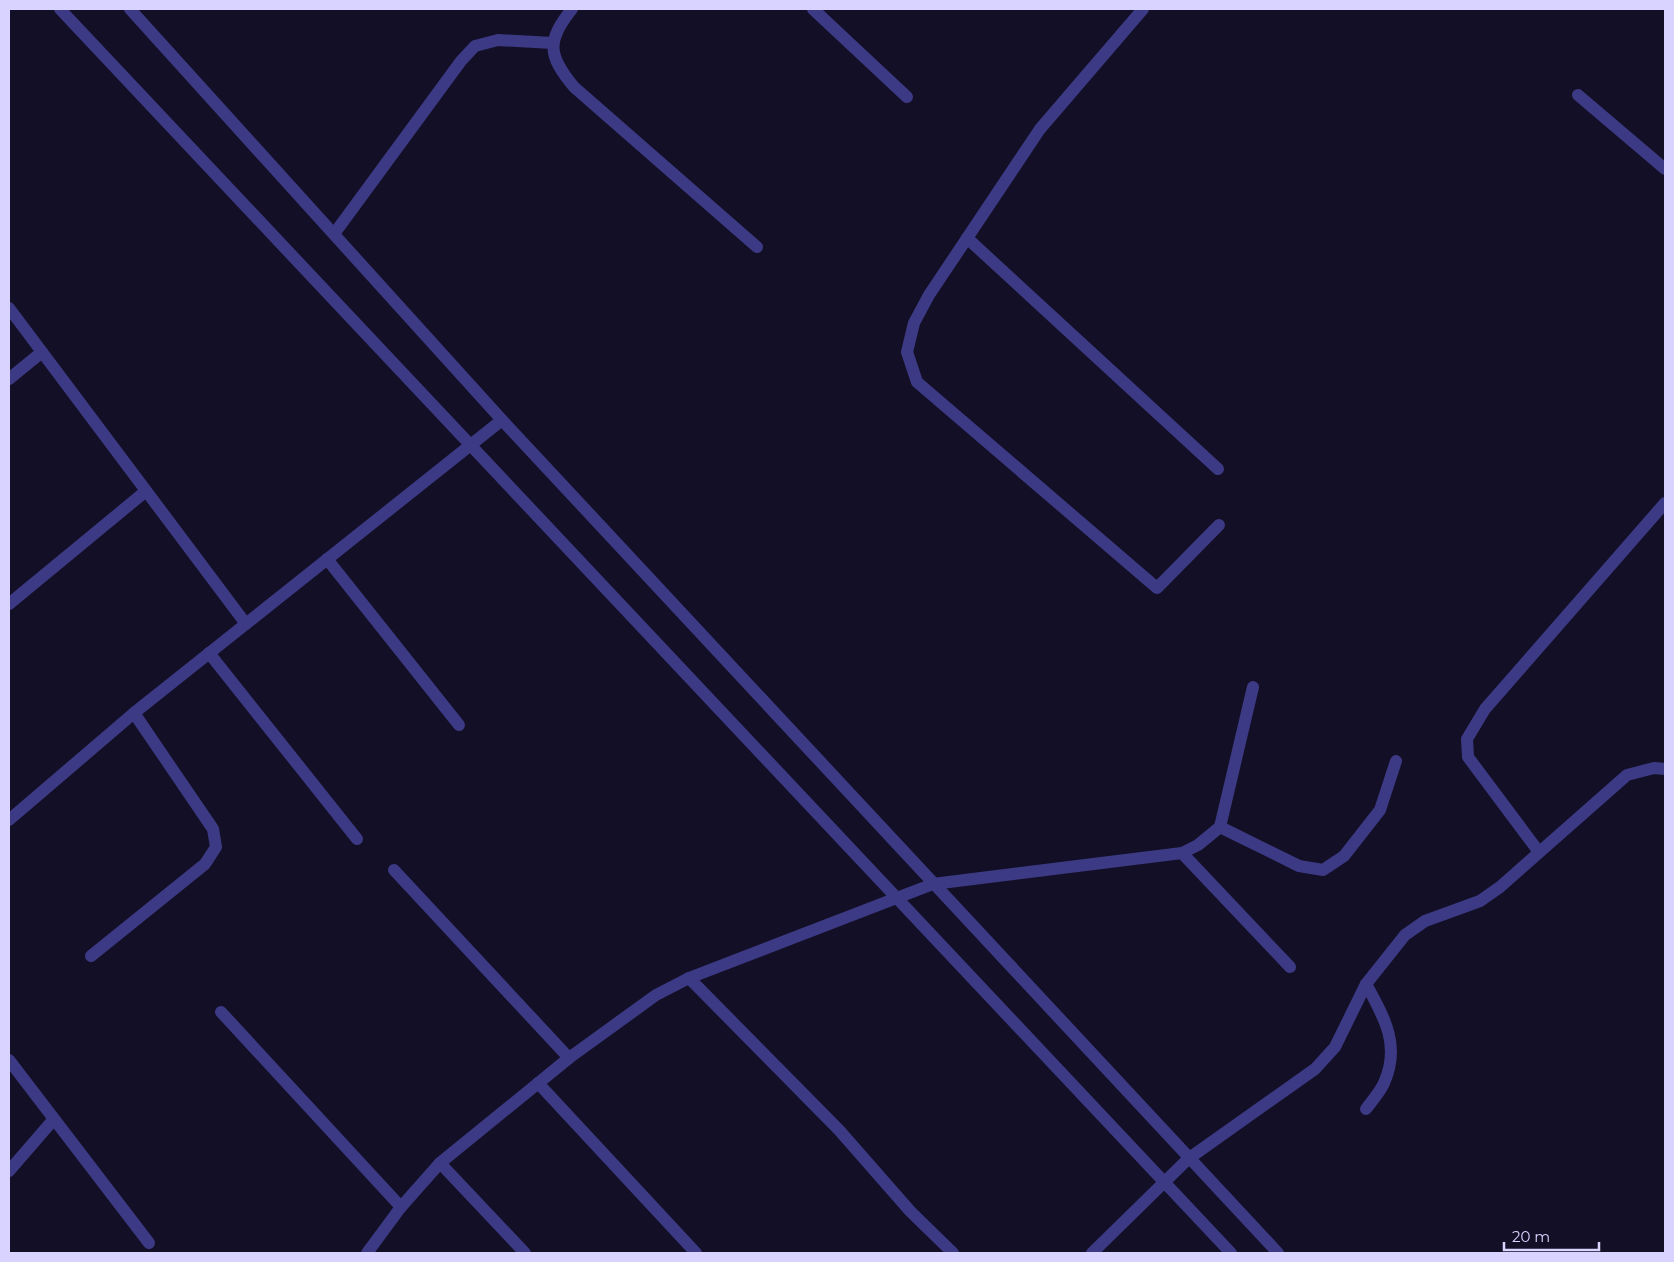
<svg xmlns="http://www.w3.org/2000/svg" width="1674" height="1262" font-family="Montserrat,sans-serif">
	<style>
		.lines { fill: none; stroke-linecap: round; stroke-linejoin: round }
		.minor { stroke: #3d3a85; stroke-width: 12 }
	</style>
	<rect width="100%" height="100%" fill="#130f26"/>
	<g class="lines">
		<g class="minor">
			<polyline points="60,9 1231,1253"/>
			<polyline points="130,9 502,420 1278,1253"/>
			<path d="M572 9C546 41 548 56 574 87L757 247"/>
			<polyline points="813,9 907,97"/>
			<polyline points="1143,9 1040,129 929,295 914,323 907,352 917,382 1157,588 1219,525"/>
			<polyline points="1578,95 1665,169"/>
			<polyline points="334,234 461,61 475,46 498,40 553,43"/>
			<polyline points="967,238 1218,469"/>
			<polyline points="9,308 246,624"/>
			<polyline points="9,379 42,352"/>
			<polyline points="327,559 459,725"/>
			<polyline points="9,604 146,491"/>
			<polyline points="209,653 357,839"/>
			<polyline points="9,820 134,713 502,420"/>
			<polyline points="1220,827 1253,687"/>
			<polyline points="1539,852 1468,757 1467,739 1485,709 1665,503"/>
			<polyline points="1182,853 1290,967"/>
			<polyline points="394,870 569,1058"/>
			<polyline points="91,956 205,864 216,847 213,829 134,713"/>
			<polyline points="689,978 839,1130 910,1211 953,1253"/>
			<path d="M1366 984C1384 1017 1401 1045 1384 1083 1380 1092 1372 1101 1366 1109"/>
			<polyline points="221,1012 401,1207"/>
			<polyline points="9,1060 149,1243"/>
			<polyline points="538,1083 696,1253"/>
			<polyline points="440,1163 525,1253"/>
			<polyline points="9,1171 54,1119"/>
			<polyline points="367,1253 401,1207 440,1163 569,1058 656,995 689,978 933,884 1182,853 1198,845 1220,827 1299,866 1323,870 1344,856 1380,810 1396,761"/>
			<polyline points="1092,1253 1188,1159 1315,1069 1335,1047 1366,984 1405,935 1425,921 1480,901 1500,887 1627,775 1654,768 1665,769"/>
		</g>
	</g>
	<rect width="1674" height="1262" fill="none" stroke="#d9d4ff" stroke-width="20"/>
	<path d="M1504 1242v8h95v-8" fill="none" stroke="#d9d4ff" stroke-width="2.5"/>
	<text x="1512" y="1242" font-size="15" fill="#d9d4ff" stroke="#130f26" stroke-width="4" paint-order="stroke">20 m</text>
</svg>
